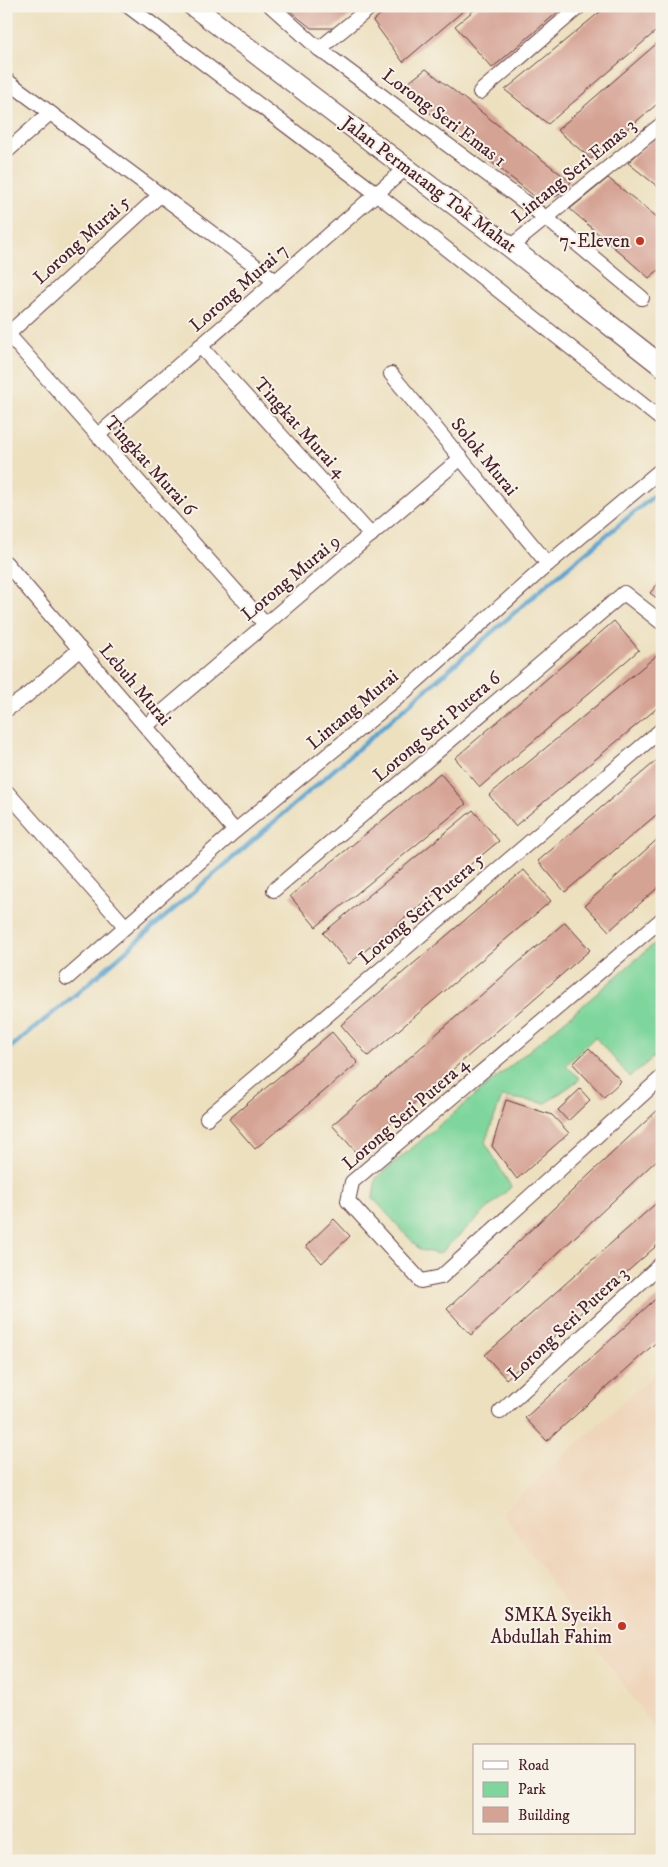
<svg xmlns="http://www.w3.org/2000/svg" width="668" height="1867" font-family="'IM FELL DW Pica',serif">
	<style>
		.built { fill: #efd6bb }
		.green { fill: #7ed69c; stroke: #647a64 }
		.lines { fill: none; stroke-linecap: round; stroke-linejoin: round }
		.stream { stroke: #5aa5d2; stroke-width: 4.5 }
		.building { fill: #d5a394 }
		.street-casing { stroke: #623c41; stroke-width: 16 }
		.secondary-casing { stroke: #623c41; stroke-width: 22 }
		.street { stroke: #fff; stroke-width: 14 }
		.secondary { stroke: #fff; stroke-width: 20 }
		.poi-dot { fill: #c8321e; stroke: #f7f3e8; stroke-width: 2 }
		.labels { text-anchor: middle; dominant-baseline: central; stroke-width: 4; stroke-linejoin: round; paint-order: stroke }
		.street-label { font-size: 19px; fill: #4a1f2b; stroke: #f7f3e8 }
		.poi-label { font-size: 19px; fill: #4a1f2b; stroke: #f7f3e8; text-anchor: end }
	</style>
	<rect width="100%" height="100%" fill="#f7f3e8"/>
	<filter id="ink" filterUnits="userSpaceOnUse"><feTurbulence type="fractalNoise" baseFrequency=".02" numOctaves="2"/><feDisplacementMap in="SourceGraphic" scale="10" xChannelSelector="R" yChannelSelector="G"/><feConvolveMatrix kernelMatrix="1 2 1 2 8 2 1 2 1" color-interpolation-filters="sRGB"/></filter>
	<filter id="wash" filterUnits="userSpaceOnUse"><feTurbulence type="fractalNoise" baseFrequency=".0096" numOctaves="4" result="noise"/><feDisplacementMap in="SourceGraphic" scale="20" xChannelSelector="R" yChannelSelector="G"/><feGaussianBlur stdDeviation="1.12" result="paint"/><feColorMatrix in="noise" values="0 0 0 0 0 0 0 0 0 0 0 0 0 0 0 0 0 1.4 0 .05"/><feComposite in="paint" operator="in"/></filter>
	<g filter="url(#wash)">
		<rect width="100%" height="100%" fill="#ede0bf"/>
		<polygon class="built" points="662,1367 662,1740 502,1512"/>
		<polygon class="green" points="662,937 662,1050 630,1077 595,1037 566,1065 580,1079 546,1103 502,1097 485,1142 511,1187 439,1254 420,1250 373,1198 376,1178 574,1013"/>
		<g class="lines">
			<polyline class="stream" points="6,1051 74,996 537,593 662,489"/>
		</g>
		<g id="blocks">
			<g class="building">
				<polygon points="284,6 354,6 357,10 334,28 311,28"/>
				<polygon points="390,6 469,6 403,62 373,21"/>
				<polygon points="479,6 565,6 492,68 455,26"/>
				<polygon points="607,6 662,6 662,26 548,124 505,90"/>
				<polygon points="662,39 662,100 591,159 557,130"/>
				<polygon points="426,69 571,182 557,196 534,196 400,89"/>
				<polygon points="658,134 662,135 662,190 628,163"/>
				<polygon points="608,178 662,221 662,267 649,278 570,209"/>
				<polygon points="662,579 662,602 650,593"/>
				<polygon points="614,621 639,650 480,787 455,758"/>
				<polygon points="662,651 662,704 515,826 489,795"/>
				<polygon points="662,756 662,810 565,892 538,861"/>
				<polygon points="440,773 466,804 316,927 290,896"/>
				<polygon points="473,810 499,841 349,964 323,933"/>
				<polygon points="662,835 662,884 609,931 585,905"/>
				<polygon points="524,870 551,901 368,1056 341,1025"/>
				<polygon points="565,922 590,950 357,1153 332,1125"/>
				<polygon points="332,1032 358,1063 255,1149 229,1119"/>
				<polygon points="589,1048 621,1081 604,1097 573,1064"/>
				<polygon points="580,1089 590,1100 568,1121 558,1110"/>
				<polygon points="506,1100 552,1115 569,1133 517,1179 492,1146"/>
				<polygon points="662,1106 662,1155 471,1335 447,1309"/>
				<polygon points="662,1198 662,1241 506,1379 485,1355"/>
				<polygon points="334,1219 350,1236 322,1263 306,1246"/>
				<polygon points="662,1293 662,1337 547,1441 525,1418"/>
			</g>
		</g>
	</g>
	<g filter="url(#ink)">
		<use href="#blocks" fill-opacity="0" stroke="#623c41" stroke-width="1"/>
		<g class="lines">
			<defs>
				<g id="street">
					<polyline points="128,6 377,194 662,420"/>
					<polyline points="271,6 319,49 546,218 642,298"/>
					<polyline points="319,49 372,6"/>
					<polyline points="6,80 276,281"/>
					<polyline points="480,92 580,6"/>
					<polyline points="6,152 50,113"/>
					<polyline points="510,247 662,124"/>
					<polyline points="6,332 265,624"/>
					<polyline points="8,334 160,195"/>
					<polyline points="200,346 371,535"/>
					<polyline points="391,374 548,564"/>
					<polyline points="98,435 406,168"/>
					<polyline points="6,563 235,831"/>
					<polyline points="6,710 25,697 80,649"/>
					<polyline points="146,726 461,458"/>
					<polyline points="6,791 125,926"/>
					<polyline points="274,890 624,593 662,623"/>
					<polyline points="662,919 352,1182 348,1201 421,1281 441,1277 662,1077"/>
					<polyline points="67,978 235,831 402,694 548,564 662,469"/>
					<polyline points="207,1118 662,729"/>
					<polyline points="500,1412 662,1263"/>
				</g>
				<polyline id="secondary" points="193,6 510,247 662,366"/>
			</defs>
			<use href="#street" class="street-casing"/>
			<use href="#secondary" class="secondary-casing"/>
			<use href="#street" class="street"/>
			<use href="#secondary" class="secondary"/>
		</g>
	</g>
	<g class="poi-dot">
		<circle cx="640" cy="241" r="5"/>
		<circle cx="622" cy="1626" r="5"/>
	</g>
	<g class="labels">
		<g class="street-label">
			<text transform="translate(444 118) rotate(37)">Lorong Seri Emas 1</text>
			<text transform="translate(574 171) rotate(-39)">Lintang Seri Emas 3</text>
			<text transform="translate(429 185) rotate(37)">Jalan Permatang Tok Mahat</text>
			<text transform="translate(82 240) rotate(-42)">Lorong Murai 5</text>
			<text transform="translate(239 288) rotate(-41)">Lorong Murai 7</text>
			<text transform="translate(300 428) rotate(48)">Tingkat Murai 4</text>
			<text transform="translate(484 457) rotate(51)">Solok Murai</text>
			<text transform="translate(150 466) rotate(48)">Tingkat Murai 6</text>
			<text transform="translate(291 578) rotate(-40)">Lorong Murai 9</text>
			<text transform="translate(135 685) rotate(50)">Lebuh Murai</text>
			<text transform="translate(353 710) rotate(-40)">Lintang Murai</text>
			<text transform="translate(437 727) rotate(-40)">Lorong Seri Putera 6</text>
			<text transform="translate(422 909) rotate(-41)">Lorong Seri Putera 5</text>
			<text transform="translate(406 1114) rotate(-41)">Lorong Seri Putera 4</text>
			<text transform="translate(568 1324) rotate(-43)">Lorong Seri Putera 3</text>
		</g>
		<g class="poi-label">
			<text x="630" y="241">7-Eleven</text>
			<text x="612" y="1615">SMKA Syeikh<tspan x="612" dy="22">Abdullah Fahim</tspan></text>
		</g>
	</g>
	<rect width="668" height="1867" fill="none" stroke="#f7f3e8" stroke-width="25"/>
	<rect x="473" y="1744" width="162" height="90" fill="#f7f3e8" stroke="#b29e9c"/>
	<rect x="483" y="1761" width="25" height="8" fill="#ffffff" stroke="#b29e9c"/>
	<text x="518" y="1770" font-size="15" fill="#4a1f2b">Road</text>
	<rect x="483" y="1782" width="25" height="15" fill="#7ed69c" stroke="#b29e9c"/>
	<text x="518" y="1794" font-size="15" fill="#4a1f2b">Park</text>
	<rect x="483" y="1807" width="25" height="15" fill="#d5a394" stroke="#b29e9c"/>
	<text x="518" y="1820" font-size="15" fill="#4a1f2b">Building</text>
</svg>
